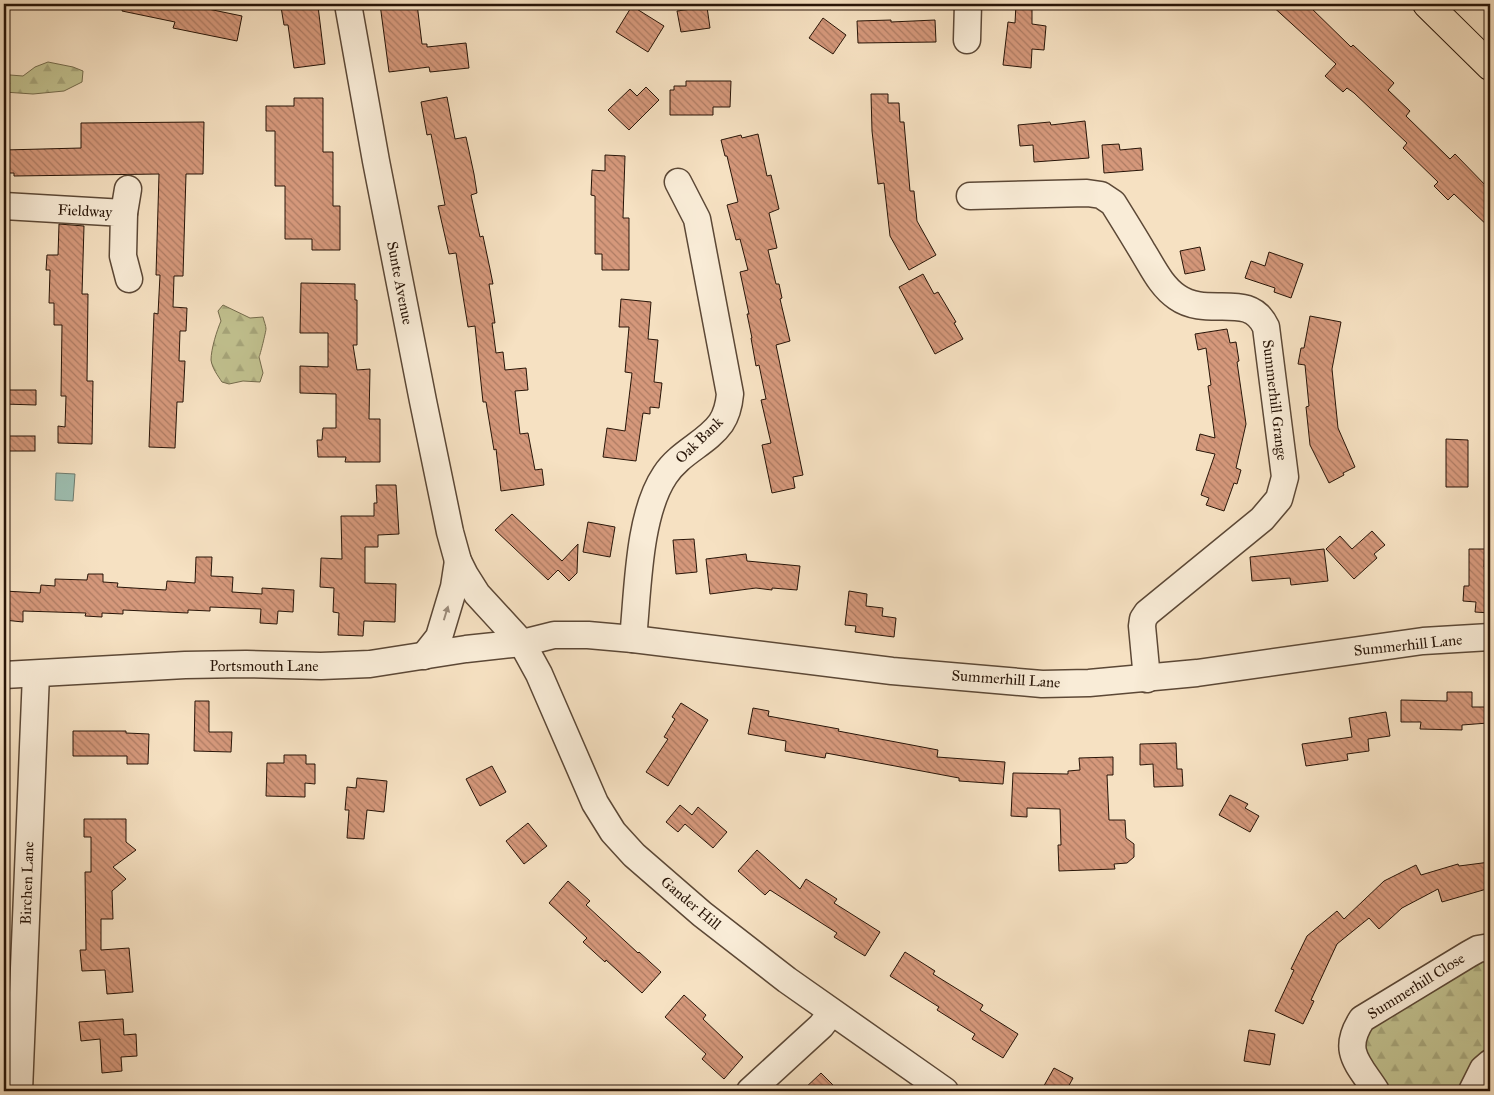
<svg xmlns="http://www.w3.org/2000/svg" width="1494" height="1095" font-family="'IM FELL Great Primer',serif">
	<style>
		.forest { fill: url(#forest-firs); stroke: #746b4c }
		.water { fill: #9dbeb0; stroke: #6e7a6d }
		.building { fill: url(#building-back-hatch); stroke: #281508 }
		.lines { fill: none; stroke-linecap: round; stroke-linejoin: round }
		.minor-casing { stroke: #5c4836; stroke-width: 29 }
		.major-casing { stroke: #281508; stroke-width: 30 }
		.minor { stroke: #f9ecd7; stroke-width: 26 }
		.major { stroke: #f6e1c2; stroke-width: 28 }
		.oneway { fill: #9b8b7a }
		.labels { text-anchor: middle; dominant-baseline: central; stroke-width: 4.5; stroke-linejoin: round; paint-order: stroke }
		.street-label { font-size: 15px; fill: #281508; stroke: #f9ecd7 }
	</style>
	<defs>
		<pattern id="forest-firs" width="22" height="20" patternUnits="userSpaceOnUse" patternTransform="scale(1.25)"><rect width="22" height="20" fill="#c1c18f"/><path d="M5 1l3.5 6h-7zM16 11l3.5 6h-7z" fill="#a6a57a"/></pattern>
		<pattern id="building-back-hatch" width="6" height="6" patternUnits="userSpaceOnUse" patternTransform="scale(1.25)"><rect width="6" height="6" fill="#d5987b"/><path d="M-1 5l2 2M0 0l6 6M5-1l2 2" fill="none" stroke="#ad7b63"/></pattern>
	</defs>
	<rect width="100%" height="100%" fill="#f6e1c2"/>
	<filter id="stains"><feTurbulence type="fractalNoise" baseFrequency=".004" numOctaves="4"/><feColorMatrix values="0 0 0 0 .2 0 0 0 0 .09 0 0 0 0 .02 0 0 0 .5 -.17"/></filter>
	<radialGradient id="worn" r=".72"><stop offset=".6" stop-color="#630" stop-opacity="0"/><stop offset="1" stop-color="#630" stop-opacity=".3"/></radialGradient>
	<g class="forest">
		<polygon points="48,62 73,67 83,71 82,82 64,91 33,94 4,92 4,72 10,75 23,76 35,67"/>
		<path d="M223 305 250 318 263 317C264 321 266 326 266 329 266 331 260 356 259 357L263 373 260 382 243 381 229 384 222 382C218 376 212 368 211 360 211 349 217 330 221 321L218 311Z"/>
		<polygon points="1490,952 1490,1055 1461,1091 1385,1091 1360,1040 1363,1029"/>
	</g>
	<polygon class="water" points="56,473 75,474 73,501 55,500"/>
	<g class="building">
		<polygon points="123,4 184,4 242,16 237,41 173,28 175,22 122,11"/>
		<polygon points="307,4 307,7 318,6 325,64 294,68 288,25 284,25 281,7"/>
		<polygon points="380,4 417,4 422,44 427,44 427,47 466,43 469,68 430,72 429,67 389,72"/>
		<polygon points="1016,4 1032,4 1032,24 1046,26 1044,50 1032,49 1031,68 1003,65 1008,22 1015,23"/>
		<polygon points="1270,4 1307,4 1351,47 1353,45 1394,83 1388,90 1410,111 1406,116 1450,159 1455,154 1490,190 1490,228 1454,194 1448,200 1434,186 1438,182 1403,148 1407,143 1354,93 1347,88 1343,92 1325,76 1336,64"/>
		<polygon points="632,6 664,26 648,52 616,32"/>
		<polygon points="707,7 710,28 681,32 677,11"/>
		<polygon points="823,18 846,35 833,54 809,38"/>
		<polygon points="891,20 891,22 935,20 936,42 858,43 857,21"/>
		<polygon points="686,81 731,81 730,107 713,107 713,115 670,115 670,90 674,90 674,86 686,86"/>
		<polygon points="646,87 659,100 629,130 608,110 630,89 637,96"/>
		<polygon points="871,94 888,94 888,103 899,103 900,122 904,122 910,191 914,191 917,221 936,255 909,270 890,236 884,183 878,184 872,131"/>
		<polygon points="447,97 455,139 466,137 474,174 477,193 471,195 480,237 483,236 490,269 493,284 489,284 495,323 492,323 496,353 503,352 505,370 526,368 528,390 515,391 520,434 528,433 535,470 542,469 544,485 501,491 496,449 494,450 486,402 483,402 475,326 468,327 456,253 449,254 438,206 445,205 431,134 427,135 421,102"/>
		<polygon points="294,98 323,98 323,152 333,152 333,206 340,206 340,250 312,250 312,239 285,239 285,186 275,186 275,131 266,131 266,106 294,106"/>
		<polygon points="1085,121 1089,158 1034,162 1033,145 1020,146 1018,125 1050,122 1051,125"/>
		<polygon points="204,122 203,174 186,174 183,276 174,276 173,307 187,308 186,331 180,331 179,361 185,361 183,402 177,402 175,448 149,447 154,313 158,314 160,275 156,275 159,174 14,176 14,173 4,173 4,150 81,148 81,123"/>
		<polygon points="758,134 767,176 771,175 779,209 769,213 777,248 768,250 776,284 779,284 782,298 780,299 790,341 776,345 803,475 793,477 795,488 772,493 762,445 771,443 761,400 766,399 759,365 756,366 751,338 752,338 747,314 749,314 740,272 748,270 740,239 736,240 727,205 738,202 727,156 725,156 721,140 741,135 742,138"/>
		<polygon points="1119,144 1120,150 1141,148 1143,170 1104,173 1102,145"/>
		<polygon points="605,155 625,156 623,218 629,218 629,270 602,270 602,254 595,254 595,196 591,195 592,170 605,171"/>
		<polygon points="59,224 84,226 82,294 88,294 87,381 93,381 92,444 58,443 58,426 65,427 66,396 61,396 62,325 54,325 54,303 49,303 50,270 46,270 47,255 58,255"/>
		<polygon points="1200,247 1205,270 1185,274 1180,251"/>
		<polygon points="1269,252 1303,264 1291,298 1274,292 1275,288 1245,278 1251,261 1265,266"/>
		<polygon points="923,274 934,294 938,292 956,322 954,323 963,339 935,354 899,287"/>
		<polygon points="301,283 355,284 355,300 357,300 357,345 353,345 357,370 370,369 369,419 380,419 380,462 345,462 346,457 318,457 317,440 322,440 323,428 336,428 336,394 300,393 300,366 328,367 328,333 300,333"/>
		<polygon points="621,299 651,302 648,339 658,340 654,382 662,383 659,408 650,407 650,414 643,413 636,461 603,457 607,428 625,431 632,373 625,372 629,327 619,327"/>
		<polygon points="1310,316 1341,322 1332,369 1338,428 1355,467 1343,473 1344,475 1329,483 1310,445 1306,407 1309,406 1305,365 1298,364 1301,348 1304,348"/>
		<polygon points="1227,329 1230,343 1236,342 1239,361 1237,362 1246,424 1236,468 1241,470 1237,484 1234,483 1224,511 1206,505 1209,498 1201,495 1215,454 1196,450 1200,434 1215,438 1208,386 1211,385 1206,348 1198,350 1195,334"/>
		<polygon points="4,390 36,390 36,405 4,404"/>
		<rect x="4" y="436" width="31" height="15"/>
		<polygon points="1446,439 1468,440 1468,487 1446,487"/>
		<polygon points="376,485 396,485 399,534 378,535 378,547 365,547 365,583 396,584 395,622 364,621 363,636 338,635 339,613 333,612 334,588 320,587 321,558 342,559 341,516 374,516 374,503 377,503"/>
		<polygon points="512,514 562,561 578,544 577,573 569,581 558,570 548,580 495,530"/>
		<polygon points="588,522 615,527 610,557 583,552"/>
		<polygon points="1372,531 1385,545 1374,554 1377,558 1354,579 1326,549 1340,536 1352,549"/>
		<polygon points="694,539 697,572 676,574 673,540"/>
		<polygon points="1324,549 1328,581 1291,585 1290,578 1252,581 1250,557"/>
		<polygon points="1469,549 1485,549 1484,567 1490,567 1490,613 1475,612 1476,602 1463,601 1464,586 1469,586"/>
		<polygon points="746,554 747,561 800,566 797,590 772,588 772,590 756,588 710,594 706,559"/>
		<polygon points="196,557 212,557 211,576 233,577 232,592 262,594 262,588 294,590 293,612 278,611 277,624 260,623 261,609 210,607 210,611 188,610 188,613 123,610 123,614 102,613 102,617 85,616 86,613 23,611 23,622 4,620 4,591 40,593 41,585 55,586 55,579 87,580 88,574 103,574 103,582 118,583 117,587 166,590 167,581 195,583"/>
		<polygon points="849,591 867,594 866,606 883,608 882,616 896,618 894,637 855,632 856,626 845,625"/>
		<polygon points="1447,692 1472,692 1472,707 1488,707 1488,723 1462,725 1462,730 1420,729 1421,722 1401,722 1401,700 1447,701"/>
		<polygon points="195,701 209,701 209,732 232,732 231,752 194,751"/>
		<polygon points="681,703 708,720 668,786 646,772 668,739 664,737 675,719 672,717"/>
		<polygon points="753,708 769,711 768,716 839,729 838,731 938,750 937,757 1005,762 1003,784 959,781 959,778 826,753 825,758 785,751 786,741 748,734"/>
		<polygon points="1386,712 1390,736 1368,739 1369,751 1347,754 1348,760 1306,766 1302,744 1352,737 1349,718"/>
		<polygon points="73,731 126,731 126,733 149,734 148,764 127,764 127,756 73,756"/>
		<polygon points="1176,743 1177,769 1182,769 1183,786 1154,787 1153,764 1140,765 1140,744"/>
		<polygon points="284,755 306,755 306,764 315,764 315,784 305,783 305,797 266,796 267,763 284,763"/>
		<polygon points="1113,757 1113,775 1107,775 1109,820 1125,820 1126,838 1134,844 1134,857 1127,863 1114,864 1115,869 1059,871 1058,845 1061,845 1060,809 1027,808 1027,817 1011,816 1013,773 1068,774 1068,771 1080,770 1079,758"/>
		<polygon points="492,766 506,792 480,806 466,779"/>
		<polygon points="357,778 387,781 384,812 367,810 364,839 347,838 349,810 345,810 347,787 356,788"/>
		<polygon points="1230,795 1248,804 1245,808 1259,816 1250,832 1219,815"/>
		<polygon points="680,805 692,815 698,807 727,832 713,848 685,824 678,832 666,822"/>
		<polygon points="84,819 126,819 126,842 136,850 113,867 126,879 112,891 113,919 101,919 101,950 129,948 133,992 107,994 105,970 82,971 80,950 86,950 85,872 91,872 91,837 84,837"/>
		<polygon points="528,823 547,846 524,864 506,841"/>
		<polygon points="757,850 800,889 806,879 837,899 834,903 880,932 865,956 834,937 837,933 770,890 765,895 738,871"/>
		<polygon points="1490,862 1490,888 1442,902 1438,889 1402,908 1379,929 1369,918 1337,944 1311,1000 1314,1001 1303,1024 1275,1011 1294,970 1291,969 1307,936 1337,911 1344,919 1384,881 1416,865 1421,875 1458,864 1459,866"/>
		<polygon points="568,881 590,901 586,905 638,953 639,952 661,972 642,993 606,960 605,962 583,942 587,938 549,903"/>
		<polygon points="905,952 935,971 933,974 983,1005 980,1010 1018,1034 1003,1058 972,1039 975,1034 937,1010 939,1007 890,976"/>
		<polygon points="684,995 706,1015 703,1019 743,1057 724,1079 702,1059 706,1054 665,1017"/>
		<polygon points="123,1019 124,1035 136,1034 137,1056 121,1057 122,1071 102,1073 100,1039 81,1041 79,1022"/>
		<polygon points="1249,1030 1275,1034 1270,1065 1244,1061"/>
		<polygon points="1054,1068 1073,1078 1066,1091 1041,1091"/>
		<polygon points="821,1073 839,1091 802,1091"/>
	</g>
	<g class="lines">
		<defs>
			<g id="minor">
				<polyline points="348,4 376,161 423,401 450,532 458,561 465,575 477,594 522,643 539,674 595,803 613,832 634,855 702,914 787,980 945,1091"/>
				<polyline points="967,40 968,4"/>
				<path d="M970 196 1087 193 1101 195 1113 203C1123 219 1133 235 1143 252 1153 268 1161 286 1177 297 1208 319 1249 290 1266 327L1285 477 1279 499 1262 519 1147 613 1143 619 1142 626 1147 679"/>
				<polyline points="4,206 124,213 123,256 129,279"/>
				<polyline points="124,213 128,189"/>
				<path d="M633 639C638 591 638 515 665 475 680 452 707 443 721 423 727 414 729 405 730 394L697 219 678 182"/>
				<polyline points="424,656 439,637 454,587 458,561"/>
				<polyline points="4,675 185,665 246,664 321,666 370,664 466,649 522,643 554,635 588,635 633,639 892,671 1042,684 1089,683 1197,673 1423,641 1490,637"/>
				<polyline points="19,1091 36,674"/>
				<polyline points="750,1091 821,1026 831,1013"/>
				<path d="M1376 1091C1358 1063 1341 1051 1362 1019L1469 954 1478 949 1490 947"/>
				<polyline points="1472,1091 1483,1069 1490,1063"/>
			</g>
			<polyline id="major" points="1427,4 1490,66"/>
		</defs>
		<use href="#minor" class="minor-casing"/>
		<use href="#major" class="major-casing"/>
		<use href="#minor" class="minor"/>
		<use href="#major" class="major"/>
	</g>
	<defs><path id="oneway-solid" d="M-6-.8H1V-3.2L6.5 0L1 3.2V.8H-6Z" transform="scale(1.25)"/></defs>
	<use class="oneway" href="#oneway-solid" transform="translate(446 613) rotate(-73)"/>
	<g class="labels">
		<g class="street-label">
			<text transform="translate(85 211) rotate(3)">Fieldway</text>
			<text transform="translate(400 283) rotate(79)">Sunte Avenue</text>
			<text transform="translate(1275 400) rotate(83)">Summerhill Grange</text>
			<text transform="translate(699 440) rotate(-44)">Oak Bank</text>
			<text transform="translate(1408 645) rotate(-6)">Summerhill Lane</text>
			<text x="264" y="666">Portsmouth Lane</text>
			<text transform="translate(1006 679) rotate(4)">Summerhill Lane</text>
			<text transform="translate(27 883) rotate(-88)">Birchen Lane</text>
			<text transform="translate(691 903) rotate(40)">Gander Hill</text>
			<text transform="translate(1416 986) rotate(-32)">Summerhill Close</text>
		</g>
	</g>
	<rect width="1494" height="1095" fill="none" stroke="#f6e1c2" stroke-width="20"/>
	<rect x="5" y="5" width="1484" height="1085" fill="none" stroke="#281508" stroke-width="2.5"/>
	<rect x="10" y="10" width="1474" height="1075" fill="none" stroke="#281508"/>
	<rect width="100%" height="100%" filter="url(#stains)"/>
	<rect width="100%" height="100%" fill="url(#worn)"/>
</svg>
